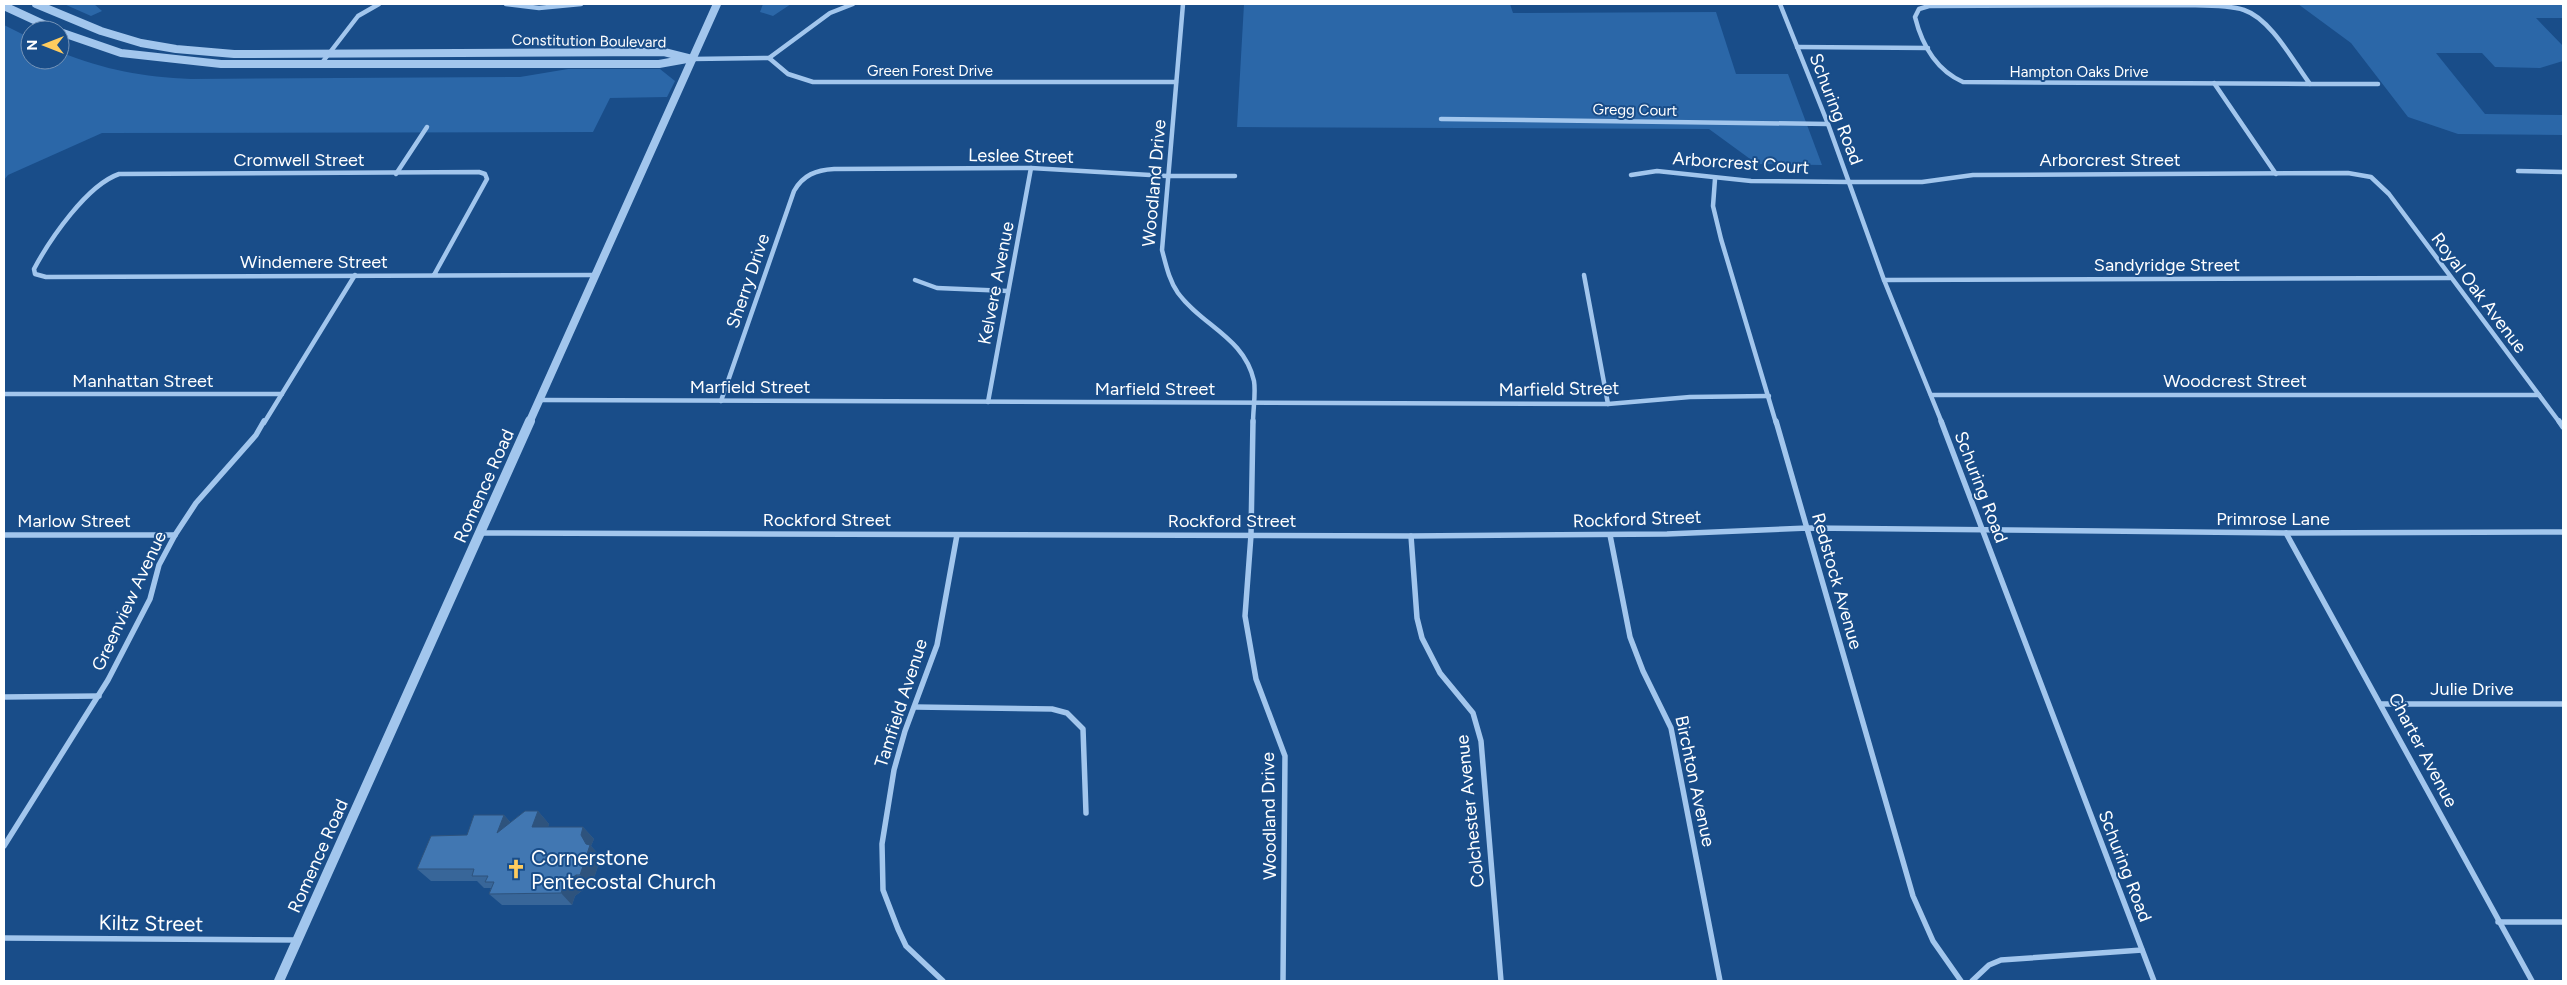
<svg xmlns="http://www.w3.org/2000/svg" width="2567" height="985" font-family="Figtree,sans-serif">
	<style>
		.green { fill: #2b67a8 }
		.lines { fill: none; stroke-linecap: round; stroke-linejoin: round }
		.minor-far1 { stroke: #a2c6ed; stroke-width: 4.5 }
		.minor { stroke: #a2c6ed; stroke-width: 5.5 }
		.tertiary-far1 { stroke: #a2c6ed; stroke-width: 8 }
		.tertiary { stroke: #a2c6ed; stroke-width: 10 }
		.wall { fill: #386699 }
		.shaded-wall { fill: #2e537d }
		.building { fill: #4177b2; stroke: #2e537d }
		.labels { text-anchor: middle; dominant-baseline: central; stroke-width: 4; stroke-linejoin: round; paint-order: stroke }
		.far-street-label { font-size: 15px; fill: #fff; stroke: #194d89 }
		.street-label { font-size: 18px; fill: #fff; stroke: #194d89 }
		.near-poi-label { font-size: 21px; fill: #fff; stroke: #194d89; text-anchor: start }
		.near-street-label { font-size: 21px; fill: #fff; stroke: #194d89 }
	</style>
	<rect width="100%" height="100%" fill="#194d89"/>
	<g class="green">
		<polygon points="64,4 94,4 102,11 91,16"/>
		<polygon points="763,4 791,4 773,16 760,12"/>
		<polygon points="1244,4 1510,4 1513,13 1716,12 1736,74 1788,74 1822,165 1757,164 1709,129 1237,127"/>
		<polygon points="2298,4 2563,4 2563,18 2536,18 2563,46 2563,61 2540,68 2495,67 2482,53 2436,53 2485,114 2563,115 2563,135 2458,134 2408,117 2351,43"/>
		<path d="M4 25 30 38V60H60V52C105 70 143 77 191 79L520 77 568 69H660L675 81 667 97 610 98 593 132 102 133 8 175 4 180Z"/>
	</g>
	<g class="lines">
		<g class="minor-far1">
			<polyline points="506,4 539,8 581,4"/>
			<path d="M1183 4 1162 250C1166 265 1169 280 1178 293 1202 326 1244 337 1254 381 1256 393 1253 409 1253 423"/>
			<polyline points="1780,4 1828,124 1884,280 1942,423"/>
			<path d="M2178 5C2197 6 2226 4 2244 10 2271 19 2293 61 2310 84L1963 82C1936 70 1922 45 1915 17L1919 9 1929 6Z"/>
			<polyline points="1797,47 1928,48"/>
			<polyline points="769,58 830,13 853,4"/>
			<polyline points="692,59 769,58 788,74 813,82 1176,82"/>
			<polyline points="321,64 358,16 379,4"/>
			<polyline points="2214,83 2276,174"/>
			<polyline points="2310,84 2378,84"/>
			<polyline points="1441,119 1828,124"/>
			<polyline points="2518,171 2563,172"/>
			<polyline points="396,174 427,127"/>
			<polyline points="1631,175 1657,171 1751,181 1849,182 1922,182 1973,175 2348,173 2371,177 2389,194 2560,423"/>
			<polyline points="1715,179 1713,206 1721,239 1776,423"/>
			<path d="M434 275 487 179 485 174 479 172 119 174C87 185 50 239 34 269L35 274 46 277 596 275"/>
			<polyline points="1584,275 1608,404"/>
			<polyline points="915,280 937,288 1008,291"/>
			<polyline points="1884,280 2450,278"/>
			<polyline points="4,394 282,394"/>
			<polyline points="1931,395 2539,395"/>
			<polyline points="540,400 1608,404 1690,397 1769,396"/>
			<path d="M721 401 794 191C803 175 816 170 834 169L1031 168 1167 176H1235"/>
			<polyline points="988,402 1031,168"/>
			<polyline points="264,423 355,275"/>
		</g>
		<g class="minor">
			<polyline points="1253,421 1251,535 1245,616 1256,679 1285,756 1283,981"/>
			<polyline points="1776,421 1913,896 1933,941 1961,981"/>
			<polyline points="1941,421 2154,981"/>
			<polyline points="2559,421 2563,427"/>
			<polyline points="481,533 1411,536 1667,534 1808,528 2286,533 2563,532"/>
			<polyline points="2286,533 2532,981"/>
			<polyline points="4,535 175,535"/>
			<polyline points="1610,535 1630,637 1643,671 1671,728 1720,981"/>
			<polyline points="1411,536 1417,618 1422,638 1440,673 1473,713 1481,741 1501,981"/>
			<polyline points="4,697 99,696"/>
			<polyline points="2382,704 2563,704"/>
			<polyline points="915,707 1052,709 1067,713 1083,729 1086,813"/>
			<polyline points="4,846 108,680 150,599 159,565 175,535 196,503 256,435 264,421"/>
			<polyline points="2498,922 2563,922"/>
			<polyline points="4,938 298,940"/>
			<polyline points="943,981 906,946 898,929 883,890 882,844 894,770 905,731 937,645 957,535"/>
			<polyline points="1972,981 1989,965 2001,960 2142,950"/>
		</g>
		<g class="tertiary-far1">
			<polyline points="36,4 101,31 141,43 176,49 234,54 664,52 692,59"/>
			<polyline points="4,6 56,30"/>
			<polyline points="60,32 121,53 221,64 659,64 687,59"/>
			<polyline points="529,423 717,4"/>
		</g>
		<polyline class="tertiary" points="279,981 530,421"/>
	</g>
	<polygon class="wall" points="538,811 549,824 548,827 583,827 594,839 591,846 601,857 591,887 587,887 575,896 572,905 502,905 489,894 491,888 484,888 477,881 431,881 417,869 504,815 511,823"/>
	<g class="shaded-wall">
		<polygon points="538,811 549,824 544,840 532,827"/>
		<polygon points="504,815 515,828 497,833"/>
		<polygon points="583,827 594,839 591,846 601,857 591,887 580,875 586,844 581,835"/>
		<polygon points="576,875 587,887 575,896 572,905 561,893 564,884"/>
	</g>
	<polygon class="building" points="525,811 538,811 532,827 583,827 581,835 586,844 590,845 580,875 576,875 564,884 561,893 489,894 494,882 485,882 488,876 472,876 474,869 417,869 431,836 467,835 474,815 504,815 497,833"/>
	<defs>
		<symbol id="church-bare" viewBox="-9 -9 18 18"><path d="M-1.2-6h2.4v3.5h3.3v2.4h-3.3V6h-2.4V-.1h-3.3v-2.4h3.3Z" fill="#ffcc5e" stroke="#194d89" stroke-width="2.5" paint-order="stroke"/></symbol>
	</defs>
	<g fill-rule="evenodd">
		<use href="#church-bare" x="502" y="855" width="28" height="28"/>
	</g>
	<g class="labels">
		<g class="far-street-label">
			<text transform="translate(589 41) rotate(1)">Constitution Boulevard</text>
			<text x="930" y="71">Green Forest Drive</text>
			<text x="2079" y="72">Hampton Oaks Drive</text>
			<text transform="translate(1635 110) rotate(1)">Gregg Court</text>
		</g>
		<g class="street-label">
			<text transform="translate(1836 109) rotate(69)">Schuring Road</text>
			<text transform="translate(1021 156) rotate(1)">Leslee Street</text>
			<text x="299" y="160">Cromwell Street</text>
			<text x="2110" y="160">Arborcrest Street</text>
			<text transform="translate(1741 163) rotate(4)">Arborcrest Court</text>
			<text transform="translate(1154 183) rotate(-85)">Woodland Drive</text>
			<text x="314" y="262">Windemere Street</text>
			<text x="2167" y="265">Sandyridge Street</text>
			<text transform="translate(748 281) rotate(-71)">Sherry Drive</text>
			<text transform="translate(996 283) rotate(-79)">Kelvere Avenue</text>
			<text transform="translate(2479 293) rotate(53)">Royal Oak Avenue</text>
			<text x="143" y="381">Manhattan Street</text>
			<text x="2235" y="381">Woodcrest Street</text>
			<text x="750" y="387">Marfield Street</text>
			<text x="1155" y="389">Marfield Street</text>
			<text transform="translate(1559 389) rotate(-1)">Marfield Street</text>
			<text transform="translate(484 486) rotate(-66)">Romence Road</text>
			<text transform="translate(1981 487) rotate(69)">Schuring Road</text>
			<text transform="translate(1637 519) rotate(-2)">Rockford Street</text>
			<text x="2273" y="519">Primrose Lane</text>
			<text x="827" y="520">Rockford Street</text>
			<text x="74" y="521">Marlow Street</text>
			<text x="1232" y="521">Rockford Street</text>
			<text transform="translate(1837 581) rotate(74)">Redstock Avenue</text>
			<text transform="translate(129 601) rotate(-65)">Greenview Avenue</text>
			<text x="2472" y="689">Julie Drive</text>
			<text transform="translate(901 703) rotate(-72)">Tamfield Avenue</text>
			<text transform="translate(2423 750) rotate(62)">Charter Avenue</text>
			<text transform="translate(1695 781) rotate(78)">Birchton Avenue</text>
			<text transform="translate(1470 811) rotate(-96)">Colchester Avenue</text>
			<text transform="translate(1269 816) rotate(-91)">Woodland Drive</text>
			<text transform="translate(318 856) rotate(-66)">Romence Road</text>
			<text transform="translate(2125 866) rotate(69)">Schuring Road</text>
		</g>
		<g class="near-poi-label">
			<text x="531" y="857">Cornerstone<tspan x="531" dy="24">Pentecostal Church</tspan></text>
		</g>
		<g class="near-street-label">
			<text transform="translate(151 923) rotate(1)">Kiltz Street</text>
		</g>
	</g>
	<rect width="2567" height="985" fill="none" stroke="#ffffff" stroke-width="10"/>
	<g transform="translate(45 45) rotate(270)"><circle r="24" fill="#194d89" stroke="#7594b8"/>
	<path d="M0-4L9 19L0 12L-9 19Z" fill="#ffcc5e"/>
	<text y="-8" font-size="14" font-weight="bold" text-anchor="middle" fill="#ffffff">N</text>
	</g>
</svg>
